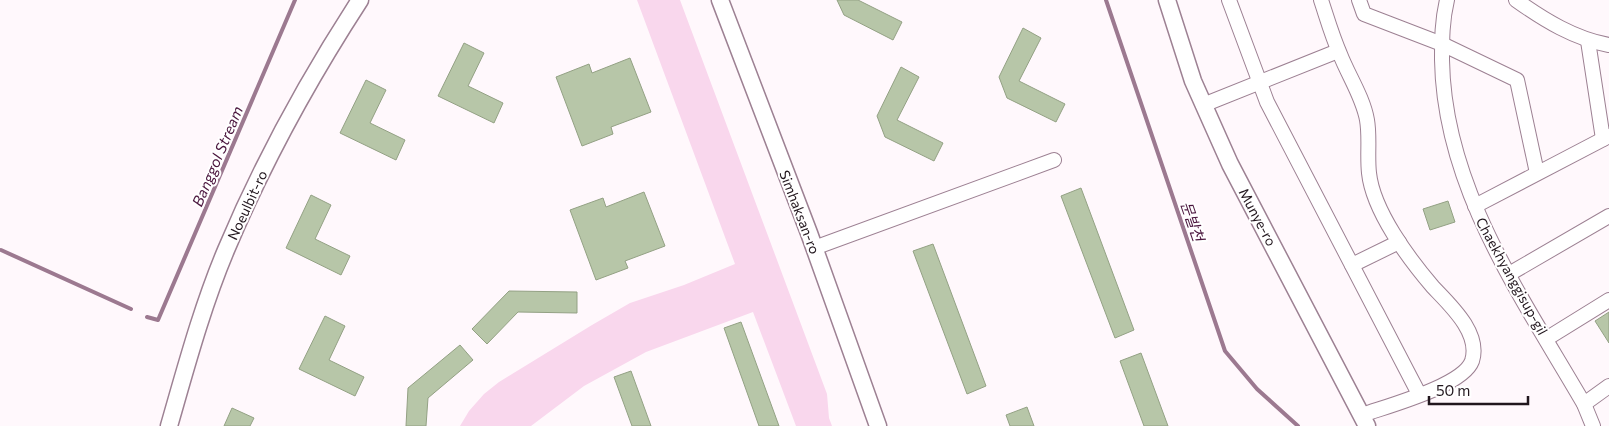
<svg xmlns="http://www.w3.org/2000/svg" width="1609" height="426" font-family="Commissioner,'Noto Sans KR',sans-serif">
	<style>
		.green { fill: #f9d7ed }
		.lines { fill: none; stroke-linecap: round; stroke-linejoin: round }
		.stream { stroke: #9c7990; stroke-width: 4 }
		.building { fill: #b7c6a8; stroke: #93a184 }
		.minor-casing { stroke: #9d8193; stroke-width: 16 }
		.tertiary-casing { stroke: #9d8193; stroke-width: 19 }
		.minor { stroke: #fff; stroke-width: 14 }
		.tertiary { stroke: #fff; stroke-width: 16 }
		.labels { text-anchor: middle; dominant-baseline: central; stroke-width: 4; stroke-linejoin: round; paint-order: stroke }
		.street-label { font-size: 14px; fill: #21161d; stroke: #fff }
		.water-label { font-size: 15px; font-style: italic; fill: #4a153d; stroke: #fff }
	</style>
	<rect width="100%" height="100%" fill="#fff8fc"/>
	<polygon class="green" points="637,0 680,0 827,394 829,418 832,426 796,426 753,312 646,352 584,386 531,426 460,426 469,411 484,394 499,382 592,325 630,303 684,285 735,264"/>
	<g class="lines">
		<g class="stream">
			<polyline points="1106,0 1225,351 1257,389 1298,426"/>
			<polyline points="1,250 131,309"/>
			<polyline points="147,317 158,320 295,0"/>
		</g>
	</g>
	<g class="building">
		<polygon points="837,0 858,0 902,22 893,40 844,15"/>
		<polygon points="1023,28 1041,38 1019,81 1065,104 1056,122 1007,98 999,77"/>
		<polygon points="464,43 484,53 468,86 503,103 494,123 438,96"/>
		<polygon points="630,58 651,112 611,127 613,134 582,146 556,77 589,64 592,73"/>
		<polygon points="901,67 919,77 897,120 943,143 934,161 885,137 877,116"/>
		<polygon points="366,80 386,90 370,123 405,140 396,160 340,133"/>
		<polygon points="1081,188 1134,330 1115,338 1061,196"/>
		<polygon points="644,192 665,246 625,261 628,268 596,280 570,210 603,198 606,207"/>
		<polygon points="311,195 331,205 315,239 350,256 341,275 286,248"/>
		<polygon points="1448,201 1455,222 1430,230 1423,209"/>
		<polygon points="933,244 986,386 967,394 913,251"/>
		<polygon points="509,291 577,292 577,313 518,312 487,344 472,329"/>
		<polygon points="1609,312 1609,343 1595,321"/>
		<polygon points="325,316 345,326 329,360 364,377 355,396 299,369"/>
		<polygon points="741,322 779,426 759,426 724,328"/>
		<polygon points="460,345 473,360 428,398 426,426 406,426 408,388"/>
		<polygon points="1141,353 1168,426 1144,426 1120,361"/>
		<polygon points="631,371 651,426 632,426 614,377"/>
		<polygon points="1027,407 1034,426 1010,426 1006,415"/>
		<polygon points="232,408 254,418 250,426 224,426"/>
	</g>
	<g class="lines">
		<defs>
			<g id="minor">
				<polyline points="1229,0 1267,102 1419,394"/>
				<path d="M1321 0C1327 18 1332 36 1340 54 1348 75 1363 97 1367 120 1370 137 1367 155 1369 173 1373 211 1409 259 1433 287 1450 305 1481 333 1472 361 1463 386 1387 406 1362 415"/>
				<polyline points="1359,0 1364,14 1442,44 1517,80 1537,173"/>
				<path d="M1447 0C1442 21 1442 39 1442 60 1444 188 1522 297 1584 404L1593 426"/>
				<path d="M1516 0C1544 20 1575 39 1609 45"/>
				<polyline points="1588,41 1603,139"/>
				<polyline points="1203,105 1338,51"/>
				<polyline points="1475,206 1609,136"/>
				<polyline points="814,248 1054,160"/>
				<polyline points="1352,265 1399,242"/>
				<polyline points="1509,274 1609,216"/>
				<polyline points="1546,339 1609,300"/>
				<polyline points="1584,404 1609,386"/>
			</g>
			<g id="tertiary">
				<polyline points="720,0 809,233 878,426"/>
				<polyline points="1167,0 1193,81 1230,164 1367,426"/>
				<path d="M169 426C186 367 202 307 226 250 263 162 308 80 360 0"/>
			</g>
		</defs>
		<use href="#minor" class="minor-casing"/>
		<use href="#tertiary" class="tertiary-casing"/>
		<use href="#minor" class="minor"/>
		<use href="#tertiary" class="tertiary"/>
	</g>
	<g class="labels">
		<g class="street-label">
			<text transform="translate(247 205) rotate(-65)">Noeulbit-ro</text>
			<text transform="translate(800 212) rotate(69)">Simhaksan-ro</text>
			<text transform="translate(1258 217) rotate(62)">Munye-ro</text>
			<text transform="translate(1512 276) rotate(61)">Chaekhyanggisup-gil</text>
		</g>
		<g class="water-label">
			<text transform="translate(217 156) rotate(-67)">Banggol Stream</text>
			<text transform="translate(1193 221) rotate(71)">문발천</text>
		</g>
	</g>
	<path d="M1429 396v8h99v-8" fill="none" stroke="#21161d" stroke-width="2.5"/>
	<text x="1436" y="396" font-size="15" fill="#21161d" stroke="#ffffff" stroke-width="4" paint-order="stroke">50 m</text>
</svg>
